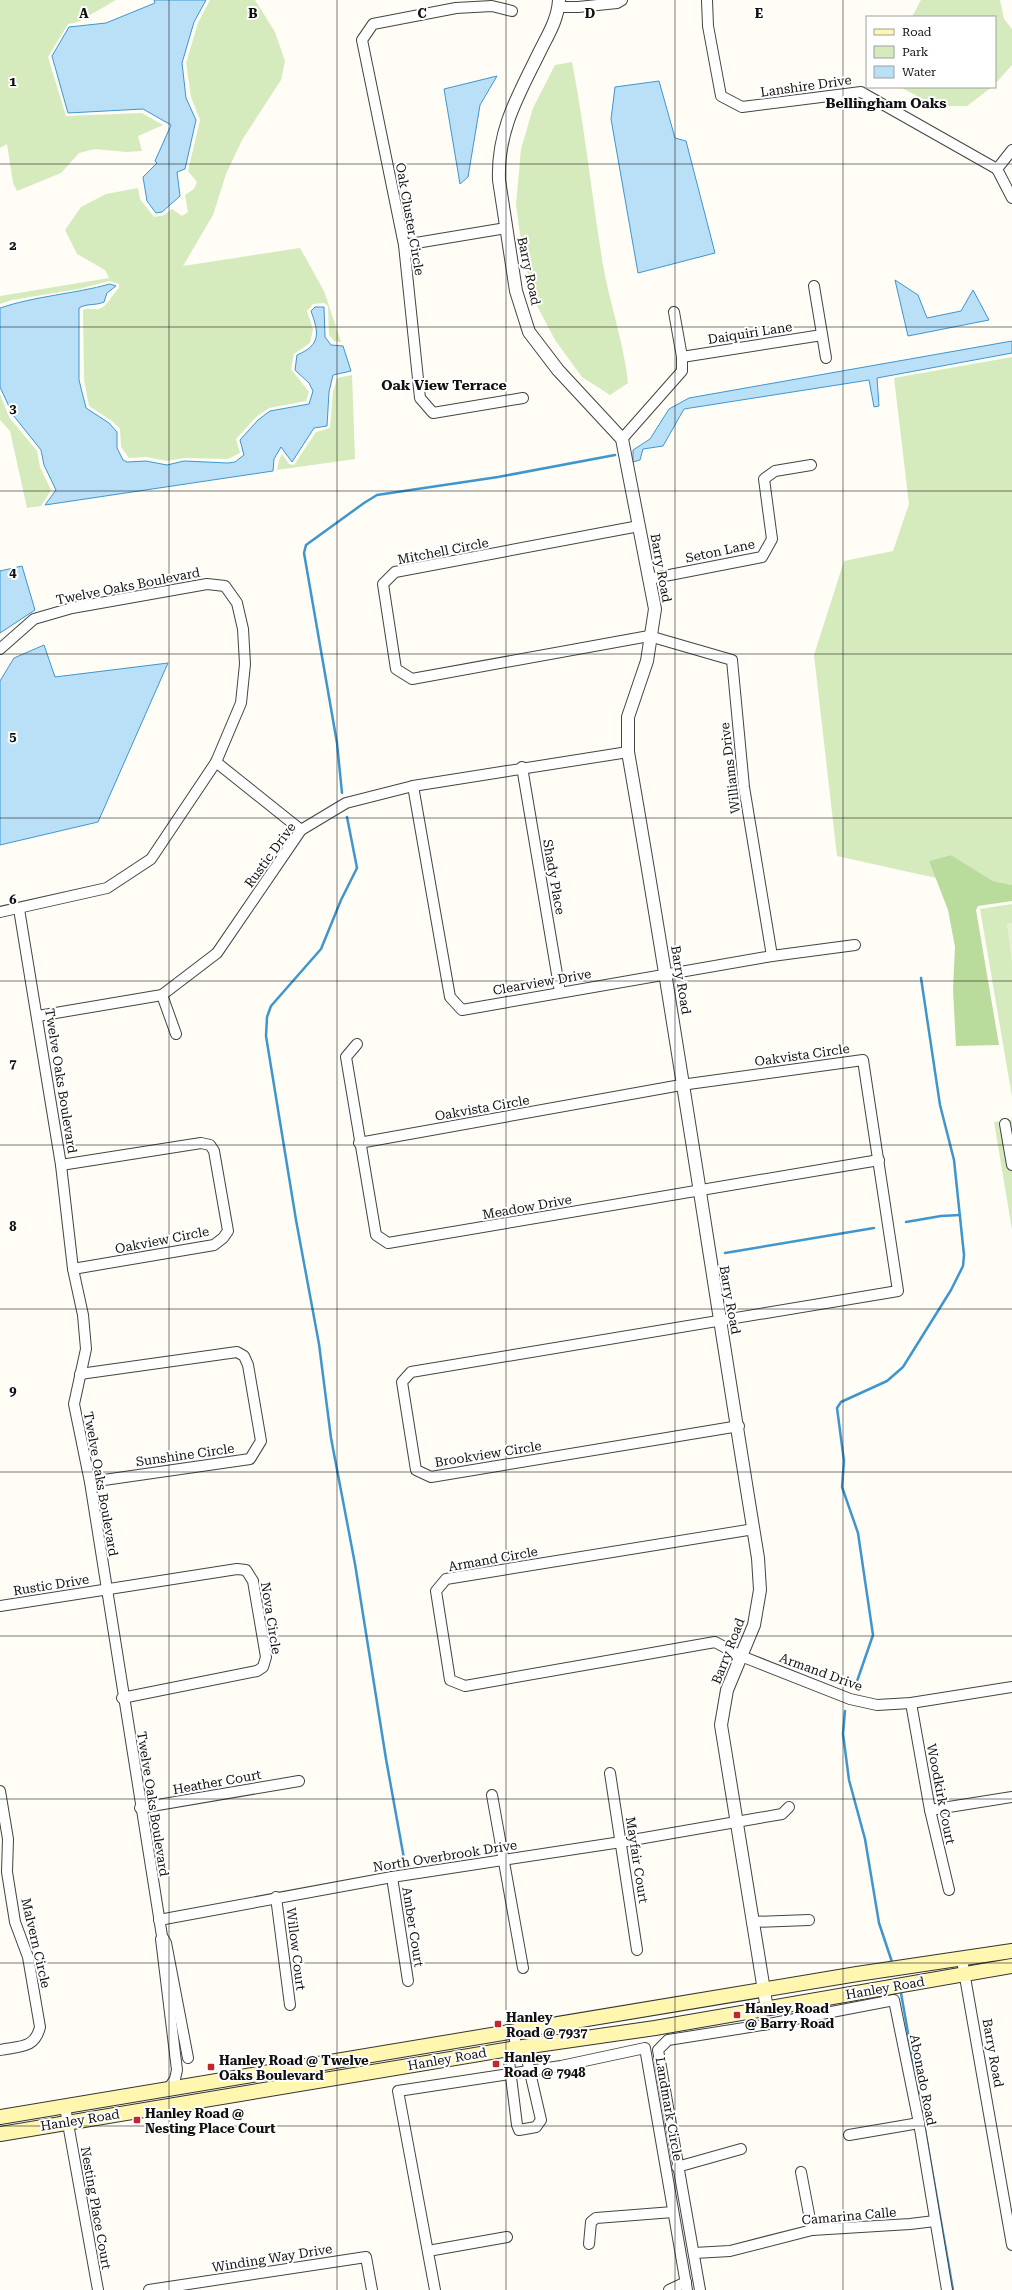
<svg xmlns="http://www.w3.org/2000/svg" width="1012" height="2290" font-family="'Roboto Serif',serif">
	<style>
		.green { fill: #d5ebbd }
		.forest { fill: #b9dc9c }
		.pitch { fill: #e6f2cf }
		.water { fill: #b9e0f7; stroke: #3f96cf }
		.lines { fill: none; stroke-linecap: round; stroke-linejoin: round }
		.stream { stroke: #3f96cf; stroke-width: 2.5 }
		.minor-casing { stroke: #444; stroke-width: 12 }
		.tertiary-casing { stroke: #444; stroke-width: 14 }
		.secondary-casing { stroke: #333; stroke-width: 16 }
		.minor { stroke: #fff; stroke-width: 10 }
		.tertiary { stroke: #fff; stroke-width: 12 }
		.secondary { stroke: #fff6b0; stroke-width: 14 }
		.grid { fill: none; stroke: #111; stroke-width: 1; stroke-opacity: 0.55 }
		.poi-dot { fill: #c4262e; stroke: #fff; stroke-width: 1.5 }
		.labels { text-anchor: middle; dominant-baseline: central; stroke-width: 4; stroke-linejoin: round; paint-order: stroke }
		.street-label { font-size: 13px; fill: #111; stroke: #fff }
		.poi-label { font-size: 13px; font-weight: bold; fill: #111; stroke: #fff; text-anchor: start }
		.neighbourhood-label { font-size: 14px; font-weight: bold; fill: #111; stroke: #fff }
		.grid-label { font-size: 13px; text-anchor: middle; font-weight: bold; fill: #111; stroke: #fff; stroke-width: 4; stroke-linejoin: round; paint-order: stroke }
	</style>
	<rect width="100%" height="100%" fill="#fffdf5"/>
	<g class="green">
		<polygon points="0,0 116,0 78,22 68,24 48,57 66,116 142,113 163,125 138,136 142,151 126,152 95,149 79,153 61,173 17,191 13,183 7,144 0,148"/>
		<path d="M210 0H255L275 32 285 61 281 80 242 140 226 174 213 215 183 266 300 248 324 291 341 342 334 341 329 335 328 306 324 303 313 304 307 311 313 329 310 343 294 354 291 369 309 392 306 401 269 408 256 417 236 439 240 453 228 459 184 458 167 461 146 457 129 458 121 447 120 429 112 421 89 406 84 380 83 310C88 307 94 310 99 309 108 306 112 294 119 288V284L109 281 79 289 12 300 0 304V296L109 278 105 270 77 254 65 230 81 207 106 194 138 188 140 199 154 217 164 215 172 209 182 216 188 212 185 195 194 189 197 182 188 171 200 120 191 97 186 63 198 23Z"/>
		<polygon points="921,0 1000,0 1004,19 1012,29 1012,65 995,84 995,17 912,17"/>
		<path d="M572 62C585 129 592 198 603 265 610 305 624 343 628 383L610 395 582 377 555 340 535 302 523 255 516 205 521 149 533 108 555 65Z"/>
		<polygon points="900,87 992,87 967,106 936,106"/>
		<polygon points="1012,357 1012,885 993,881 951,855 929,861 936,878 837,856 814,655 844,561 893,551 909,504 894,378"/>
		<polygon points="352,375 355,459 277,470 279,460 282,454 289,464 294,465 316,432 330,428 333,392 337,378"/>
		<polygon points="0,394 9,417 37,451 40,467 51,490 41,506 27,508 10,431 0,420"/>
		<polygon points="1012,904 1012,1097 980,909"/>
		<polygon points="1012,1120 1012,1230 994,1122"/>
	</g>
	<polygon class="forest" points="951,855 993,881 1012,885 1012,901 978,906 976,910 999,1045 956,1046 953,989 955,947 948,910 929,861"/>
	<polygon class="pitch" points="1012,923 1012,963 1007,924"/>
	<g class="water">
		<polygon points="154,0 206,0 194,22 182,63 186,98 196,120 185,169 177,172 180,196 162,212 156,213 147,201 143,177 157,163 155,161 171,125 143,109 68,113 52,56 69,27 106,23 155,3"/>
		<polygon points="497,76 480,105 468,177 460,184 444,89"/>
		<polygon points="659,81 675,138 686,141 715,253 638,273 611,119 615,87"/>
		<polygon points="895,280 918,295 927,318 961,311 973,290 989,320 908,336"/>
		<path d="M110 284 116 286 107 293 104 302C95 306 87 303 79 308V380L86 408 109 423 117 432V448L123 460 127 462 146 461 167 465 184 461 228 463 235 462 244 455 240 440 258 420 270 411 309 404 313 391 309 383 295 370 297 355C321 345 319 333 311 311L315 307H324L325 337 331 345 343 346 351 371 333 375 329 392 327 426 314 428 292 462 281 447 274 459 273 471 45 505 56 490 44 465 41 450 13 415 0 387V308C35 296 74 294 110 284Z"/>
		<polygon points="1012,341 1012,353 877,378 879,406 874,407 869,380 684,409 663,446 643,449 640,460 633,462 633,450 650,439 669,409 689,398"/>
		<polygon points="22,566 35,610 0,633 0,571"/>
		<polygon points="44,645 55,677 168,663 98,822 0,845 0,681 14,658"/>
	</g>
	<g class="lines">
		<g class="stream">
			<polyline points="342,793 337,743 304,553 306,545 364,503 377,495 498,477 615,455"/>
			<polyline points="347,817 357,868 341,900 321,949 271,1006 267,1017 266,1036 296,1220 319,1344 331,1438 355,1564 386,1759 405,1864"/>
			<polyline points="906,1222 941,1216 960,1215"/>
			<polyline points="725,1253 874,1228"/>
			<polyline points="855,1687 873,1635 858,1533 842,1487 844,1461 837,1408 841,1402 887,1381 903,1367 951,1290 963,1266 964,1255 954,1160 940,1105 921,978"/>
			<polyline points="845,1711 843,1734 849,1780 865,1839 879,1923 892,1962"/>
			<polyline points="901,1993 953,2290"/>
		</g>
		<defs>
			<g id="minor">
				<polyline points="707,0 708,26 721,96 742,107 861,92 997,169"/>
				<polyline points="559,7 578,7 617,3 622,0"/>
				<polyline points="512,11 492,6 456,8 373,24 362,40 404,245 420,398 433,413 523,398"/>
				<polyline points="1012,150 997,169 1012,198"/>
				<polyline points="404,245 506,228"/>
				<polyline points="814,286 826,358"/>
				<polyline points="682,357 822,335"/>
				<polyline points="622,439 682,371 682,357 674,312"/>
				<polyline points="639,526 395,572 383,584 396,669 412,679 649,636 732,660 744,787 772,956"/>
				<polyline points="649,579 762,557 772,539 764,479 775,471 811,465"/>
				<polyline points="0,649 34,619 72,608 207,584 225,586 237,603 243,629 245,664 241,703 216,762 151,859 107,888 0,912"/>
				<polyline points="216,762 301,830"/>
				<polyline points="522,767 560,992"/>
				<polyline points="413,786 450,997 462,1010 772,956 855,945"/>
				<polyline points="19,909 61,1165 73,1269 83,1315 86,1349 74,1404 90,1482 162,1936 166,1943 188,2058"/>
				<polyline points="162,995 176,1034"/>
				<polyline points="38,1016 162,995 217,953 301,830 346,803 413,786 628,752"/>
				<polyline points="357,1044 346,1057 376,1235 388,1243 879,1160"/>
				<polyline points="1005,1124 1012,1165"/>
				<polyline points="359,1143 681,1085 863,1060 898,1291 411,1372 402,1382 416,1470 431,1477 739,1426"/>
				<polyline points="61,1165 201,1143 210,1145 214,1151 228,1231 223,1238 214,1245 73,1269"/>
				<polyline points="80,1374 237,1352 244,1356 248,1365 261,1441 250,1459 90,1482"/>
				<polyline points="754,1529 446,1579 436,1591 450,1680 465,1686 715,1642 741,1656 850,1699 877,1705 911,1703 1012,1687"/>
				<polyline points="0,1606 237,1569 246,1570 253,1581 266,1657 263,1667 257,1671 122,1698"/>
				<polyline points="911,1703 930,1810 949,1890"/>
				<polyline points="610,1773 637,1950"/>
				<path d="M0 1791 8 1839 7 1872 15 1922 28 1957 40 2027C35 2049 19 2046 0 2050"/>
				<polyline points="492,1795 523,1968"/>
				<polyline points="140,1808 299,1781"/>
				<polyline points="930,1810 1012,1797"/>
				<polyline points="392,1877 408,1981"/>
				<polyline points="276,1897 290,2005"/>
				<polyline points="159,1920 392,1877 621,1842 782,1814 789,1807"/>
				<polyline points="752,1922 809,1920"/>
				<polyline points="161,1939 177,2070 175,2079 168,2089"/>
				<polyline points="962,1960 1012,2245"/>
				<polyline points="514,2032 516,2048 509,2061 517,2125 519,2130 536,2127 541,2120 526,2055 516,2048"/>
				<polyline points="65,2107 98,2290"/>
				<polyline points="849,2135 919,2123"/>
				<polyline points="677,2167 741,2149"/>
				<polyline points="801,2172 812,2230"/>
				<polyline points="589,2244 591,2222 596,2218 673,2212"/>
				<polyline points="428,2251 507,2237"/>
				<polyline points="694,2253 730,2251 812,2230 910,2224 935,2221"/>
				<polyline points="149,2290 366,2257 372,2290"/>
				<polyline points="435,2290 398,2091 561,2066 645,2048 687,2290"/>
				<polyline points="669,2290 686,2282"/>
				<polyline points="700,2290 658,2050 668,2040 769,2024 894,2000 919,2123 947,2290"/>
			</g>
			<path id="tertiary" d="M559 0C558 19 548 35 540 51 519 94 497 130 499 180L516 291 529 332 558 370 622 439 655 609 647 661 628 717V752C675 1020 714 1289 758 1558L760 1590 754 1625 727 1690 721 1725 767 2009"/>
			<g id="secondary">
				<polyline points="0,2117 857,1974 1012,1951"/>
				<polyline points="0,2134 516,2048 655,2028 1012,1966"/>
			</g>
		</defs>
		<use href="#minor" class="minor-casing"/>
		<use href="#tertiary" class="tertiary-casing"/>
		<use href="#secondary" class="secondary-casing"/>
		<use href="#minor" class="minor"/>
		<use href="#tertiary" class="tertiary"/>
		<use href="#secondary" class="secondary"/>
	</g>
	<path class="grid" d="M169 0V2290M337 0V2290M506 0V2290M675 0V2290M843 0V2290M0 164H1012M0 327H1012M0 491H1012M0 654H1012M0 818H1012M0 981H1012M0 1145H1012M0 1309H1012M0 1472H1012M0 1636H1012M0 1799H1012M0 1963H1012M0 2126H1012"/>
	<g class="poi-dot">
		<rect x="733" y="2011" width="8" height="8" rx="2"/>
		<rect x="494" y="2020" width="8" height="8" rx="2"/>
		<rect x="492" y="2060" width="8" height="8" rx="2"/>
		<rect x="207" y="2063" width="8" height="8" rx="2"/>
		<rect x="133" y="2116" width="8" height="8" rx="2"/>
	</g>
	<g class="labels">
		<g class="street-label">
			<text transform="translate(806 86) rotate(-8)">Lanshire Drive</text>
			<text transform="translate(410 219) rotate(80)">Oak Cluster Circle</text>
			<text transform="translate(529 271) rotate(78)">Barry Road</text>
			<text transform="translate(750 333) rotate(-9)">Daiquiri Lane</text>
			<text transform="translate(443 551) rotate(-11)">Mitchell Circle</text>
			<text transform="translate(720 551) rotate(-12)">Seton Lane</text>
			<text transform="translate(661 568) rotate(80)">Barry Road</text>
			<text transform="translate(128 586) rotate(-11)">Twelve Oaks Boulevard</text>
			<text transform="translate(730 768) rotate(-97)">Williams Drive</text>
			<text transform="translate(270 855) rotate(-54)">Rustic Drive</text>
			<text transform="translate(554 877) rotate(80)">Shady Place</text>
			<text transform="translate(681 980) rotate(81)">Barry Road</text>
			<text transform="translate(542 982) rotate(-10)">Clearview Drive</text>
			<text transform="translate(802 1055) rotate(-8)">Oakvista Circle</text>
			<text transform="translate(61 1081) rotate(81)">Twelve Oaks Boulevard</text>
			<text transform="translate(482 1108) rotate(-10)">Oakvista Circle</text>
			<text transform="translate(527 1207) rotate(-10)">Meadow Drive</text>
			<text transform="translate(162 1240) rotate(-11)">Oakview Circle</text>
			<text transform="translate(730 1300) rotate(80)">Barry Road</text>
			<text transform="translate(488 1454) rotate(-9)">Brookview Circle</text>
			<text transform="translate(185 1455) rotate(-8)">Sunshine Circle</text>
			<text transform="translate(101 1484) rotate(80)">Twelve Oaks Boulevard</text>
			<text transform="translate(493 1559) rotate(-10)">Armand Circle</text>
			<text transform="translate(51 1585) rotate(-9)">Rustic Drive</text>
			<text transform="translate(271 1618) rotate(81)">Nova Circle</text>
			<text transform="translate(728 1651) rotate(-69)">Barry Road</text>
			<text transform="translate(821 1672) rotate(20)">Armand Drive</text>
			<text transform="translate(217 1782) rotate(-10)">Heather Court</text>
			<text transform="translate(941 1794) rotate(79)">Woodkirk Court</text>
			<text transform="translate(153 1804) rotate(81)">Twelve Oaks Boulevard</text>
			<text transform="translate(445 1856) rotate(-9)">North Overbrook Drive</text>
			<text transform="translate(637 1860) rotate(81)">Mayfair Court</text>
			<text transform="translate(413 1927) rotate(81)">Amber Court</text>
			<text transform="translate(36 1943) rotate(77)">Malvern Circle</text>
			<text transform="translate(296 1949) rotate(83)">Willow Court</text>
			<text transform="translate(885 1988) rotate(-10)">Hanley Road</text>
			<text transform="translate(993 2053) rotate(80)">Barry Road</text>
			<text transform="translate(447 2059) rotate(-10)">Hanley Road</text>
			<text transform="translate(923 2080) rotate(79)">Abonado Road</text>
			<text transform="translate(669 2109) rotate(80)">Landmark Circle</text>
			<text transform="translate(80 2120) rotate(-9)">Hanley Road</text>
			<text transform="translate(96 2208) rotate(80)">Nesting Place Court</text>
			<text transform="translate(849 2216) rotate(-5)">Camarina Calle</text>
			<text transform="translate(272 2258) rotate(-9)">Winding Way Drive</text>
		</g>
		<g class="poi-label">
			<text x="745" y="2008">Hanley Road<tspan x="745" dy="15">@ Barry Road</tspan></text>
			<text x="506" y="2017">Hanley<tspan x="506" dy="15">Road @ 7937</tspan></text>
			<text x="504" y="2057">Hanley<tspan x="504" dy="15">Road @ 7948</tspan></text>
			<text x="219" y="2060">Hanley Road @ Twelve<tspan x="219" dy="15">Oaks Boulevard</tspan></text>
			<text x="145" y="2113">Hanley Road @<tspan x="145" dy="15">Nesting Place Court</tspan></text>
		</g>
		<g class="neighbourhood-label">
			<text x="886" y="103">Bellingham Oaks</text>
			<text x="444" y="385">Oak View Terrace</text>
		</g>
	</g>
	<g class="grid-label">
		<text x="84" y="18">A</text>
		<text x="253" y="18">B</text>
		<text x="422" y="18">C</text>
		<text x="590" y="18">D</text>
		<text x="759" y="18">E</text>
		<text x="13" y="86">1</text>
		<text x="13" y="250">2</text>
		<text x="13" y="413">3</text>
		<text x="13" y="577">4</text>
		<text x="13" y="741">5</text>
		<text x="13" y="904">6</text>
		<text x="13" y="1068">7</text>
		<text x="13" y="1231">8</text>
		<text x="13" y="1395">9</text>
	</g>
	<rect x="866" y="16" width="130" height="72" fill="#ffffff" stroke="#a0a0a0"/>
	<rect x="874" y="29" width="20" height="6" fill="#fff6b0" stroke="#a0a0a0"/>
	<text x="902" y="36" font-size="12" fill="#111111">Road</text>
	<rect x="874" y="46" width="20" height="12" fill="#d5ebbd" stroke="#a0a0a0"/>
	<text x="902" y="56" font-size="12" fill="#111111">Park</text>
	<rect x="874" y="66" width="20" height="12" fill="#b9e0f7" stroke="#a0a0a0"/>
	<text x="902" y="76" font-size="12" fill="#111111">Water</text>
</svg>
